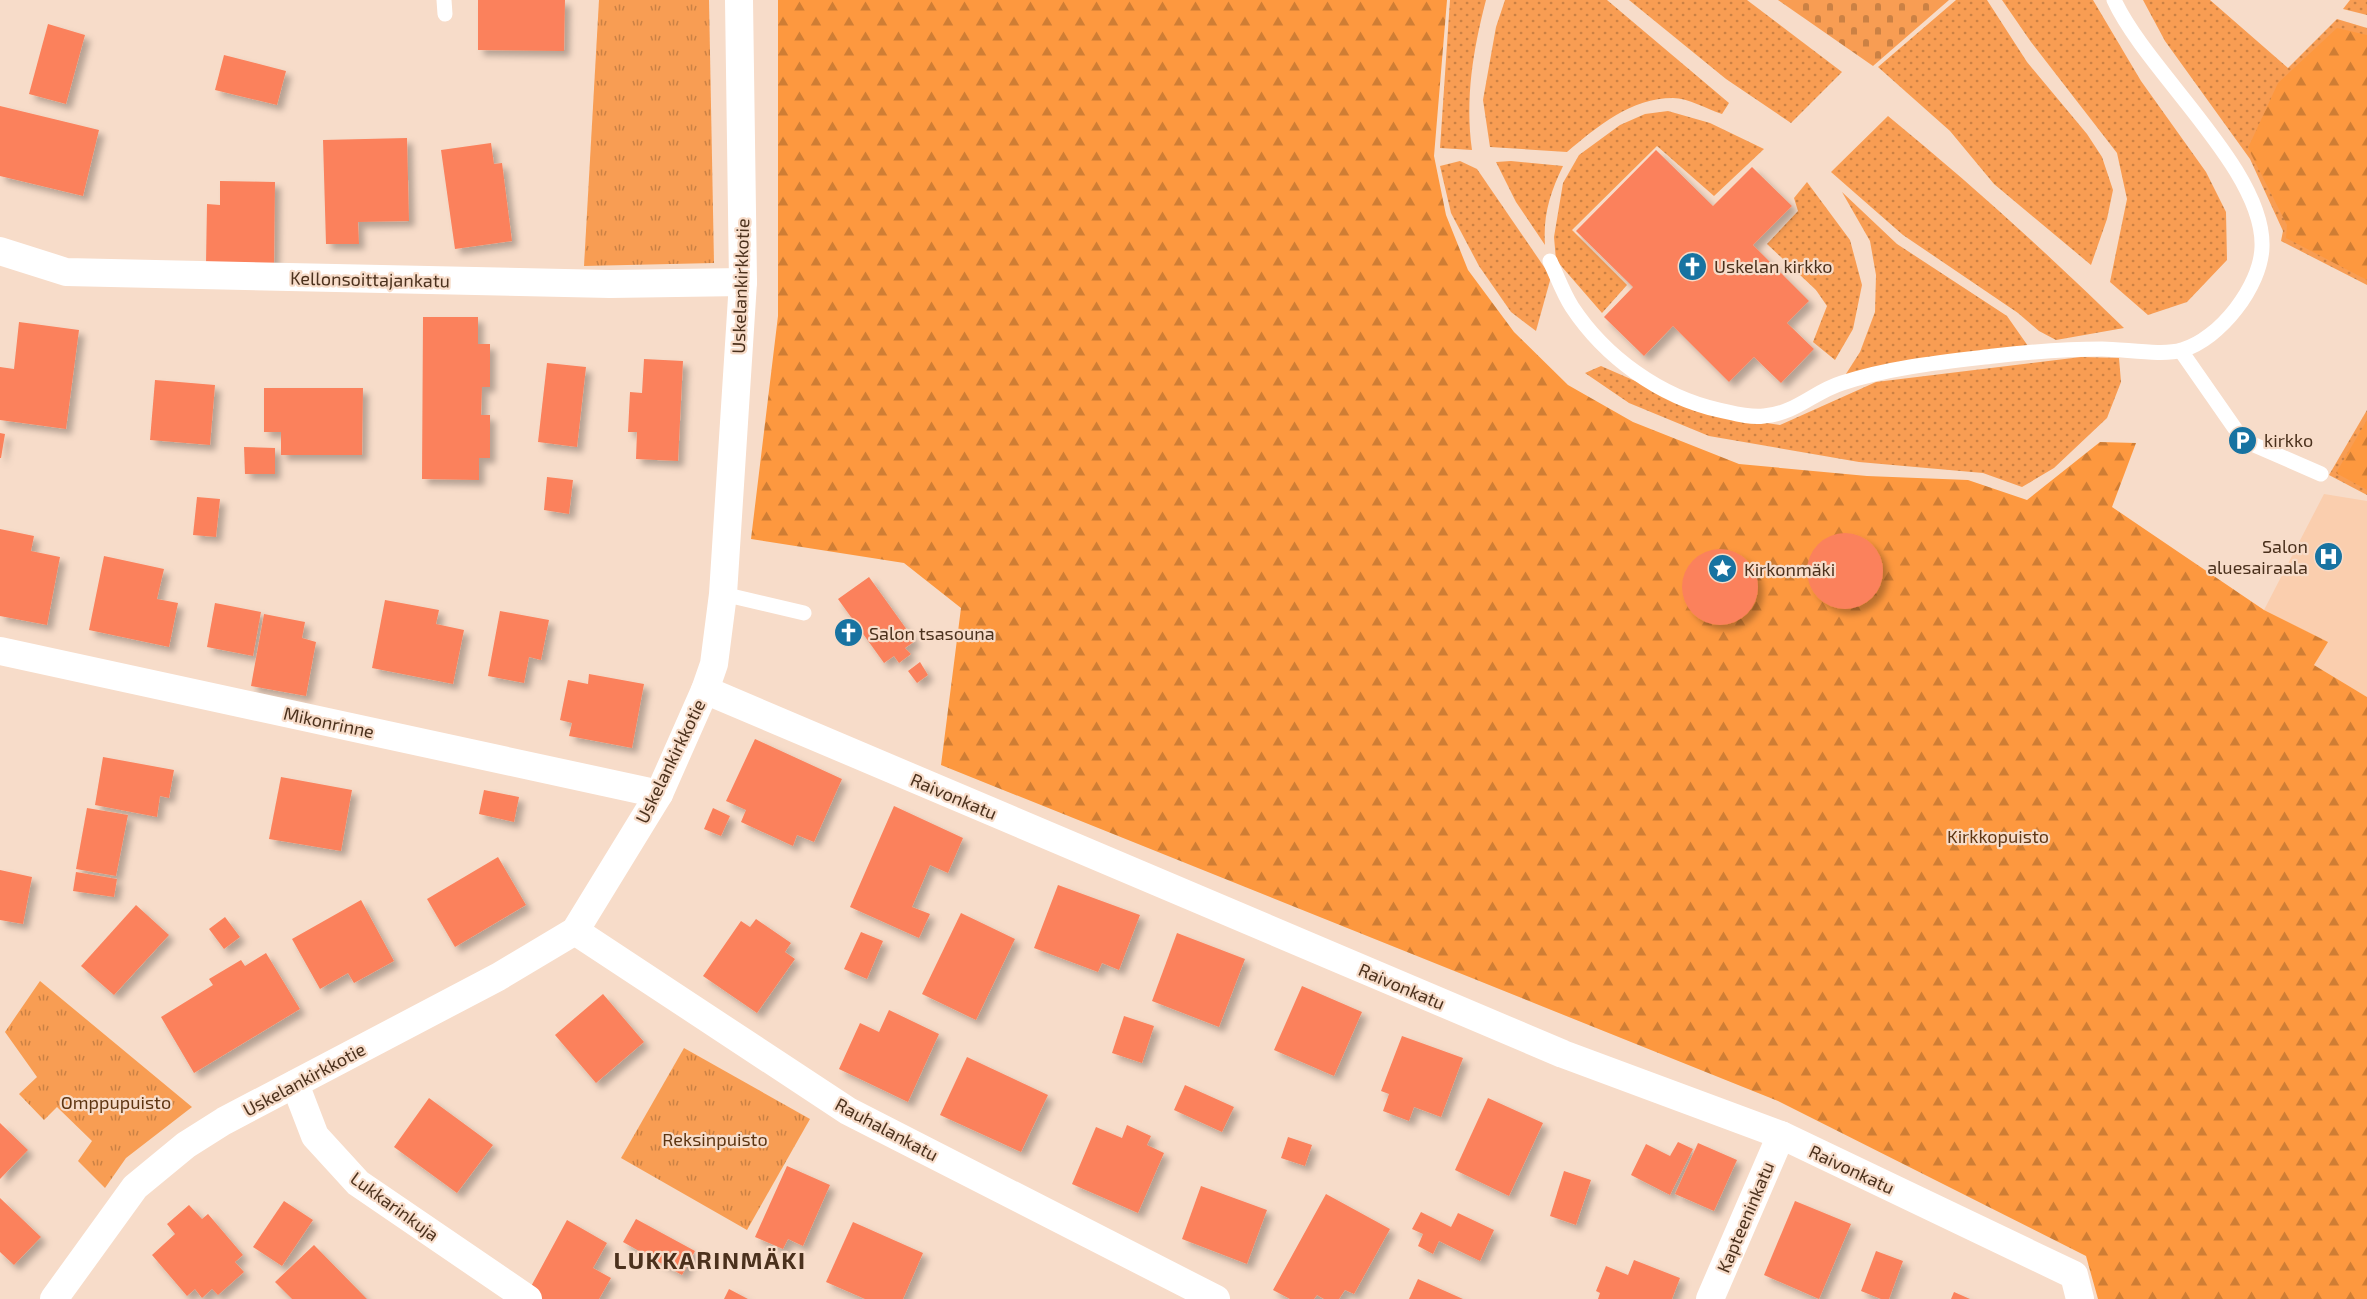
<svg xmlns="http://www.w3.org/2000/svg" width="2367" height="1299" font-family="'Exo 2',sans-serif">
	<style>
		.built { fill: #faceae }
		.grass { fill: url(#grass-dots) }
		.forest { fill: url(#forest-firs) }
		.cemetery { fill: url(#cemetery-stones) }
		.park { fill: url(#park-tufts) }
		.building { fill: #fb815c; filter: url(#shadow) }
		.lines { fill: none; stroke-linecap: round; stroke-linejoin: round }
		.service { stroke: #fff; stroke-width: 15 }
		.minor { stroke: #fff; stroke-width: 28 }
		.labels { text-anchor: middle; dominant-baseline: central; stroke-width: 4.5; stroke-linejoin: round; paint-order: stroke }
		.poi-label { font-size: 18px; fill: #4b311d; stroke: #f7dcc9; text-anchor: start }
		.street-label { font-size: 18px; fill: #4b311d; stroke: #f7dcc9 }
		.park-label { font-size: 18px; fill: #5c3411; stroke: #f7dcc9 }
		.district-label { font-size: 24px; font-weight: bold; letter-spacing: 1.5px; fill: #4b311d; stroke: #f7dcc9 }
	</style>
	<defs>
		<pattern id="grass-dots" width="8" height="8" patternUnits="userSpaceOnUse" patternTransform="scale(1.5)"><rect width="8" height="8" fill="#f89d53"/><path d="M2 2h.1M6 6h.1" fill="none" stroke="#cb8144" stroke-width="1.8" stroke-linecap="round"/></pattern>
		<pattern id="forest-firs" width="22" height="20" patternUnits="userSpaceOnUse" patternTransform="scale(1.5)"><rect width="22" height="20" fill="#fd983f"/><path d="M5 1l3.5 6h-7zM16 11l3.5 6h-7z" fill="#cf7d34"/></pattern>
		<pattern id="cemetery-stones" width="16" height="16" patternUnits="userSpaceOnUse" patternTransform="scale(1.5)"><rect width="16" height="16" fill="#f89d53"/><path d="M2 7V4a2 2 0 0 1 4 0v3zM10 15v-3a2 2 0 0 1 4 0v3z" fill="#cb8144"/></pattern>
		<pattern id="park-tufts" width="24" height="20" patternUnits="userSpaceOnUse" patternTransform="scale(1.5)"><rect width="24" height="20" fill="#f89d53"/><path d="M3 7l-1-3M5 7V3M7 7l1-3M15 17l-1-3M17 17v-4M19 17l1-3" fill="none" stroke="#cb8144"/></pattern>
		<filter id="shadow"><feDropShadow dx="5.5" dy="5.5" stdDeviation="3" flood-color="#0004"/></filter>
	</defs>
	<rect width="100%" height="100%" fill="#f7dcc9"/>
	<polygon class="built" points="2324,494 2367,501 2367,697 2314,665 2327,642 2264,610"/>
	<g class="grass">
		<path d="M1450 0H1486C1473 50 1465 98 1472 150L1440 148Z"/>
		<path d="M1505 0H1607L1729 103 1722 114C1707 109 1688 98 1673 98 1631 98 1598 126 1567 152L1490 147 1483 100 1496 27Z"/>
		<polygon points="1629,0 1747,0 1842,72 1791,123 1726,79"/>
		<polygon points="1956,0 1987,0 2027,62 2087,134 2102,157 2113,190 2107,219 2091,265 1994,184 1950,131 1878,67"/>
		<polygon points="2002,0 2093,0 2141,81 2206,172 2226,212 2227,260 2187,302 2148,315 2110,282 2127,199 2117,153 2031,42"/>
		<polygon points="2143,0 2210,0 2288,68 2337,19 2367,28 2367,285 2281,241 2283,231 2250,159 2165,41"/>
		<polygon points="2350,0 2367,0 2367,15 2343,9"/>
		<polygon points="1668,111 1710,123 1764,149 1714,196 1657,146 1572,230 1627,285 1602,313 1556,260 1554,237 1563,183 1579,155 1620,125 1645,114"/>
		<path d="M1888 116C1970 183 2048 254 2124 328L2056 340 2039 331 2018 313 1903 235 1831 172Z"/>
		<polygon points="1460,161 1477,169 1551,277 1536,331 1511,312 1479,266 1451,213 1440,166"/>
		<path d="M1511 161 1563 166C1550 193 1543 215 1545 245L1516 202 1496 162Z"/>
		<polygon points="1807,182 1850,240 1862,285 1853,329 1835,360 1813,342 1827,306 1816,290 1767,244 1798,211 1794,198"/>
		<polygon points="1842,192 1897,244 2007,316 2028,346 1844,377 1860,352 1875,312 1876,275 1870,241"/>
		<polygon points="2081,357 2119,358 2121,382 2107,418 2054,468 2022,487 1983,473 1859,462 1709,436 1629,403 1585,373 1601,366 1713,415 1780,425 1876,382"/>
		<polygon points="2367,410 2367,495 2329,475"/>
	</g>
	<g class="forest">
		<polygon points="778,0 1447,0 1434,156 1446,215 1468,270 1514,332 1568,385 1633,422 1739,464 1867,476 1968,480 2027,500 2100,442 2136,443 2112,507 2264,610 2328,642 2314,665 2367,697 2367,1299 2098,1299 2086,1256 1778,1101 941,765 961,608 904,563 751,539 778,316"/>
		<polygon points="2337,28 2367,35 2367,280 2286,238 2287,225 2248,148 2278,83"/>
		<polygon points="2367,420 2367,490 2336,473"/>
	</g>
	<polygon class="cemetery" points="1778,0 1949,0 1873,66"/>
	<g class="park">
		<polygon points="599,0 709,0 714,263 584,266"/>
		<polygon points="40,981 192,1107 126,1158 105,1188 78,1161 92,1141 57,1107 44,1120 19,1094 37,1077 5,1032"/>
		<polygon points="684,1048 810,1119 747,1230 621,1158"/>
	</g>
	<g class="building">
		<polygon points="478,0 565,0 564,51 478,50"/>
		<polygon points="48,24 85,35 66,104 29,94"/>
		<polygon points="224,55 286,71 277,105 215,90"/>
		<polygon points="0,106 99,130 83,196 0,176"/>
		<polygon points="407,138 409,221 358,222 359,244 326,244 323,140"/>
		<polygon points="491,143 494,164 502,163 512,241 455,249 441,150"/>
		<polygon points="1656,150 1713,206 1752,167 1792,206 1753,245 1809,301 1787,323 1814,349 1781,383 1754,357 1729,382 1673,326 1644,356 1604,317 1633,287 1576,231"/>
		<polygon points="220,181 275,182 274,264 206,264 207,204 220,205"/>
		<polygon points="423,317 478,317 478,344 490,344 490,387 482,387 481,415 490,415 490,458 479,458 479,480 422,479"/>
		<polygon points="19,322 79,330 66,429 0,420 0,367 14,369"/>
		<polygon points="644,359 683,361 678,461 636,459 637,432 628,432 630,392 642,393"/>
		<polygon points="547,363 586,367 577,447 538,442"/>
		<polygon points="155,380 215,385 210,445 150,440"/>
		<polygon points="264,388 363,388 362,455 281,455 281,432 264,432"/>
		<polygon points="0,433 5,434 1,458 0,458"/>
		<polygon points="244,447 275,448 275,474 245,474"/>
		<polygon points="547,477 573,480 569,514 544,510"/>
		<polygon points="197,497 220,499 216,537 193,535"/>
		<polygon points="0,529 34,536 31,551 60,557 47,625 0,616"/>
		<circle cx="1845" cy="571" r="38"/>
		<circle cx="1720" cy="587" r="38"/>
		<polygon points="104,556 164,569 157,599 178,603 169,647 89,630"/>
		<polygon points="869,577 915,641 905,648 911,654 899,663 894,656 884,663 838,599"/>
		<polygon points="385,600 439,610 436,624 464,630 453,684 372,668"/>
		<polygon points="215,603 261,612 253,656 207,647"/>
		<polygon points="500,611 549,620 541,660 529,657 524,683 488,676"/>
		<polygon points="264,614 305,622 302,638 316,642 306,696 251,686"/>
		<polygon points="920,662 928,675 917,683 908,671"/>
		<polygon points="589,674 644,684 632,748 569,736 572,723 560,720 568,680 588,684"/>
		<polygon points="755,739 842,779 814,842 797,835 793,846 741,822 746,810 726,801"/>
		<polygon points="103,757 174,770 169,798 160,796 157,817 95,805"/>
		<polygon points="281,777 352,790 341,851 269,839"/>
		<polygon points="484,790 519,797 514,822 479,814"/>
		<polygon points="894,806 963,838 948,873 930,865 912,907 930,914 919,938 850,907"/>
		<polygon points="87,808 128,815 116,876 76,869"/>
		<polygon points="713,808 730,816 721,836 704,829"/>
		<polygon points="498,857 526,905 455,947 427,899"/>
		<polygon points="0,870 32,877 23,924 0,920"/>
		<polygon points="76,872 117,879 114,897 73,891"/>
		<polygon points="1058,885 1140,915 1119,970 1102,963 1098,972 1034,948"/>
		<polygon points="361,900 394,961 354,983 348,973 320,989 292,939"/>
		<polygon points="136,905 169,935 114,995 81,966"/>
		<polygon points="961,913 1015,939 976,1020 922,994"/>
		<polygon points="225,917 240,937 224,949 209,929"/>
		<polygon points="756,919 791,943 785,952 795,959 757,1013 703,976 741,921 750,927"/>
		<polygon points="861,932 883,941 867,979 844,969"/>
		<polygon points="1177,933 1245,959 1219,1027 1152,1001"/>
		<polygon points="266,953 300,1009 194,1073 161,1017 213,985 209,979 241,960 245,966"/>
		<polygon points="1302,986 1362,1012 1334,1076 1274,1050"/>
		<polygon points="603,994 644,1042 596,1083 555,1035"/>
		<polygon points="889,1010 939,1034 908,1102 839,1069 860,1023 879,1032"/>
		<polygon points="1124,1016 1154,1026 1142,1063 1112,1053"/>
		<polygon points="1402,1036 1463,1058 1441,1117 1414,1107 1409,1121 1383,1111 1389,1094 1381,1091"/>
		<polygon points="967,1057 1048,1095 1021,1152 940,1115"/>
		<polygon points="1185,1085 1234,1107 1222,1132 1174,1110"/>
		<polygon points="429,1098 493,1145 457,1193 394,1147"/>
		<polygon points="1488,1098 1543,1123 1509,1196 1455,1170"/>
		<polygon points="0,1123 28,1150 0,1179"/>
		<polygon points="1127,1125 1151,1136 1147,1145 1164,1153 1138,1213 1072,1184 1096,1127 1122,1138"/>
		<polygon points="1288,1137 1312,1145 1305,1166 1281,1158"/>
		<polygon points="1678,1142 1693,1149 1670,1195 1631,1175 1646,1144 1670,1156"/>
		<polygon points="1698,1143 1737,1160 1714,1211 1675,1194"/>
		<polygon points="787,1166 830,1185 803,1246 788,1239 783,1249 755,1237"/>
		<polygon points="1564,1171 1591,1180 1576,1225 1550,1216"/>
		<polygon points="1201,1186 1267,1210 1247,1264 1182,1239"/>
		<polygon points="1326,1194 1390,1229 1354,1294 1345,1290 1339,1299 1324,1299 1317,1295 1314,1299 1290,1299 1273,1290"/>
		<polygon points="0,1198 41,1237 14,1265 0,1252"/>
		<polygon points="284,1201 313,1220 282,1266 253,1247"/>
		<polygon points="1795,1201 1851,1224 1819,1299 1764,1275"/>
		<polygon points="189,1205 202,1219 208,1214 243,1255 235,1262 244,1272 218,1295 212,1289 202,1298 195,1289 187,1296 152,1255 175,1234 167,1224"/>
		<polygon points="1421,1212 1451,1227 1458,1213 1494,1230 1480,1261 1439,1241 1433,1254 1418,1246 1423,1234 1412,1229"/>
		<polygon points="636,1219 695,1251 682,1275 623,1242"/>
		<polygon points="567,1220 607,1243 593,1268 611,1278 599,1299 540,1299 528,1292"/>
		<polygon points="853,1222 923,1253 903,1299 865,1299 826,1282"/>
		<polygon points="314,1245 367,1299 292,1299 275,1282"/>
		<polygon points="1876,1251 1903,1261 1889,1299 1881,1299 1861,1291"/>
		<polygon points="1634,1260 1680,1278 1672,1299 1598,1299 1600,1293 1596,1291 1606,1266 1628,1275"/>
		<polygon points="1418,1279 1463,1299 1409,1299"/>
		<polygon points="729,1289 748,1299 724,1299"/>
		<polygon points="1954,1292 1970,1299 1951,1299"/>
	</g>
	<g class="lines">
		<g class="service">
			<polyline points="444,0 445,14"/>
			<path d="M1550 261C1557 276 1563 293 1572 307 1605 357 1660 397 1719 410 1733 413 1749 418 1764 416 1797 413 1813 392 1842 383 1891 367 1943 362 1994 356 2029 352 2066 349 2102 349 2124 349 2163 356 2182 350 2220 339 2261 286 2262 247 2265 170 2147 72 2114 0"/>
			<polyline points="2181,351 2243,440 2321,474"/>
			<polyline points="723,594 804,613"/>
		</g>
		<g class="minor">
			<polyline points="0,251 66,272 610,284 743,282"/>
			<polyline points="0,651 659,794"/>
			<polyline points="705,690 1563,1054 1781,1135 2074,1275 2080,1299"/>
			<polyline points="575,931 848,1111 1216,1299"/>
			<polyline points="295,1084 315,1136 358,1183 528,1299"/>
			<polyline points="54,1299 135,1187 186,1145 224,1121 498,977 575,931 659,794 705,690 714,664 723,594 743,282 739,0"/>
			<polyline points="1710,1299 1781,1135"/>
		</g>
	</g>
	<defs>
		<symbol id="church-disc" viewBox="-11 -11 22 22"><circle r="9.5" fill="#1873a1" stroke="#f7dcc9"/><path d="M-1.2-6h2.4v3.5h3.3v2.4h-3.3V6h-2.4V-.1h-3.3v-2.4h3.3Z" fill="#fff"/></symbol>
		<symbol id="parking-disc" viewBox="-11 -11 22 22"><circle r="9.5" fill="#1873a1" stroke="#f7dcc9"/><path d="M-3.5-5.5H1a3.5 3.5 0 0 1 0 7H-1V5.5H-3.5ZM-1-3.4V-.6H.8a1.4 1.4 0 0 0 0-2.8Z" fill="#fff"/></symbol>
		<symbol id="hospital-disc" viewBox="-11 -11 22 22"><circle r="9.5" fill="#1873a1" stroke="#f7dcc9"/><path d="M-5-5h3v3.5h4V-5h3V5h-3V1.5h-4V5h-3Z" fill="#fff"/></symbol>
		<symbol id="sight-disc" viewBox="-11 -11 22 22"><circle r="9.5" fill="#1873a1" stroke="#f7dcc9"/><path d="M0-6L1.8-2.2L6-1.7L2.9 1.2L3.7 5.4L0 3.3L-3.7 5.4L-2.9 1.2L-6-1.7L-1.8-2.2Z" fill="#fff"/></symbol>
	</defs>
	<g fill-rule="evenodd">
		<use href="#church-disc" x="1676" y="250" width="33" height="33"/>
		<use href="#parking-disc" x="2226" y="424" width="33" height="33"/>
		<use href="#hospital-disc" x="2312" y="540" width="33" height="33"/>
		<use href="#sight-disc" x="1706" y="552" width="33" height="33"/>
		<use href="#church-disc" x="832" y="616" width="33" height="33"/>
	</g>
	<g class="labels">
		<g class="poi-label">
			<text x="1714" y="266">Uskelan kirkko</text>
			<text x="2264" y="440">kirkko</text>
			<text x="2308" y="546" text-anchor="end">Salon<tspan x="2308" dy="21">aluesairaala</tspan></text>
			<text x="1744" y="569">Kirkonmäki</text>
			<text x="869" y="633">Salon tsasouna</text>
		</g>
		<g class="street-label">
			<text transform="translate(370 279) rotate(1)">Kellonsoittajankatu</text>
			<text transform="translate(740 286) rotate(-88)">Uskelankirkkotie</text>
			<text transform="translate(329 722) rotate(12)">Mikonrinne</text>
			<text transform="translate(670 761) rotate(-64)">Uskelankirkkotie</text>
			<text transform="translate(954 796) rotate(23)">Raivonkatu</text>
			<text transform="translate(1402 986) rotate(23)">Raivonkatu</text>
			<text transform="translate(304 1079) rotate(-28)">Uskelankirkkotie</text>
			<text transform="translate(887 1129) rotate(28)">Rauhalankatu</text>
			<text transform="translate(1852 1169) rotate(25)">Raivonkatu</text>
			<text transform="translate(395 1206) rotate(36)">Lukkarinkuja</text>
			<text transform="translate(1745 1217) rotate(-67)">Kapteeninkatu</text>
		</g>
		<g class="park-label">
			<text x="1998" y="836">Kirkkopuisto</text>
			<text x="116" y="1102">Omppupuisto</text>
			<text x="715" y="1139">Reksinpuisto</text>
		</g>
		<g class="district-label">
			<text x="710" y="1259">LUKKARINMÄKI</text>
		</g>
	</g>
</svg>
